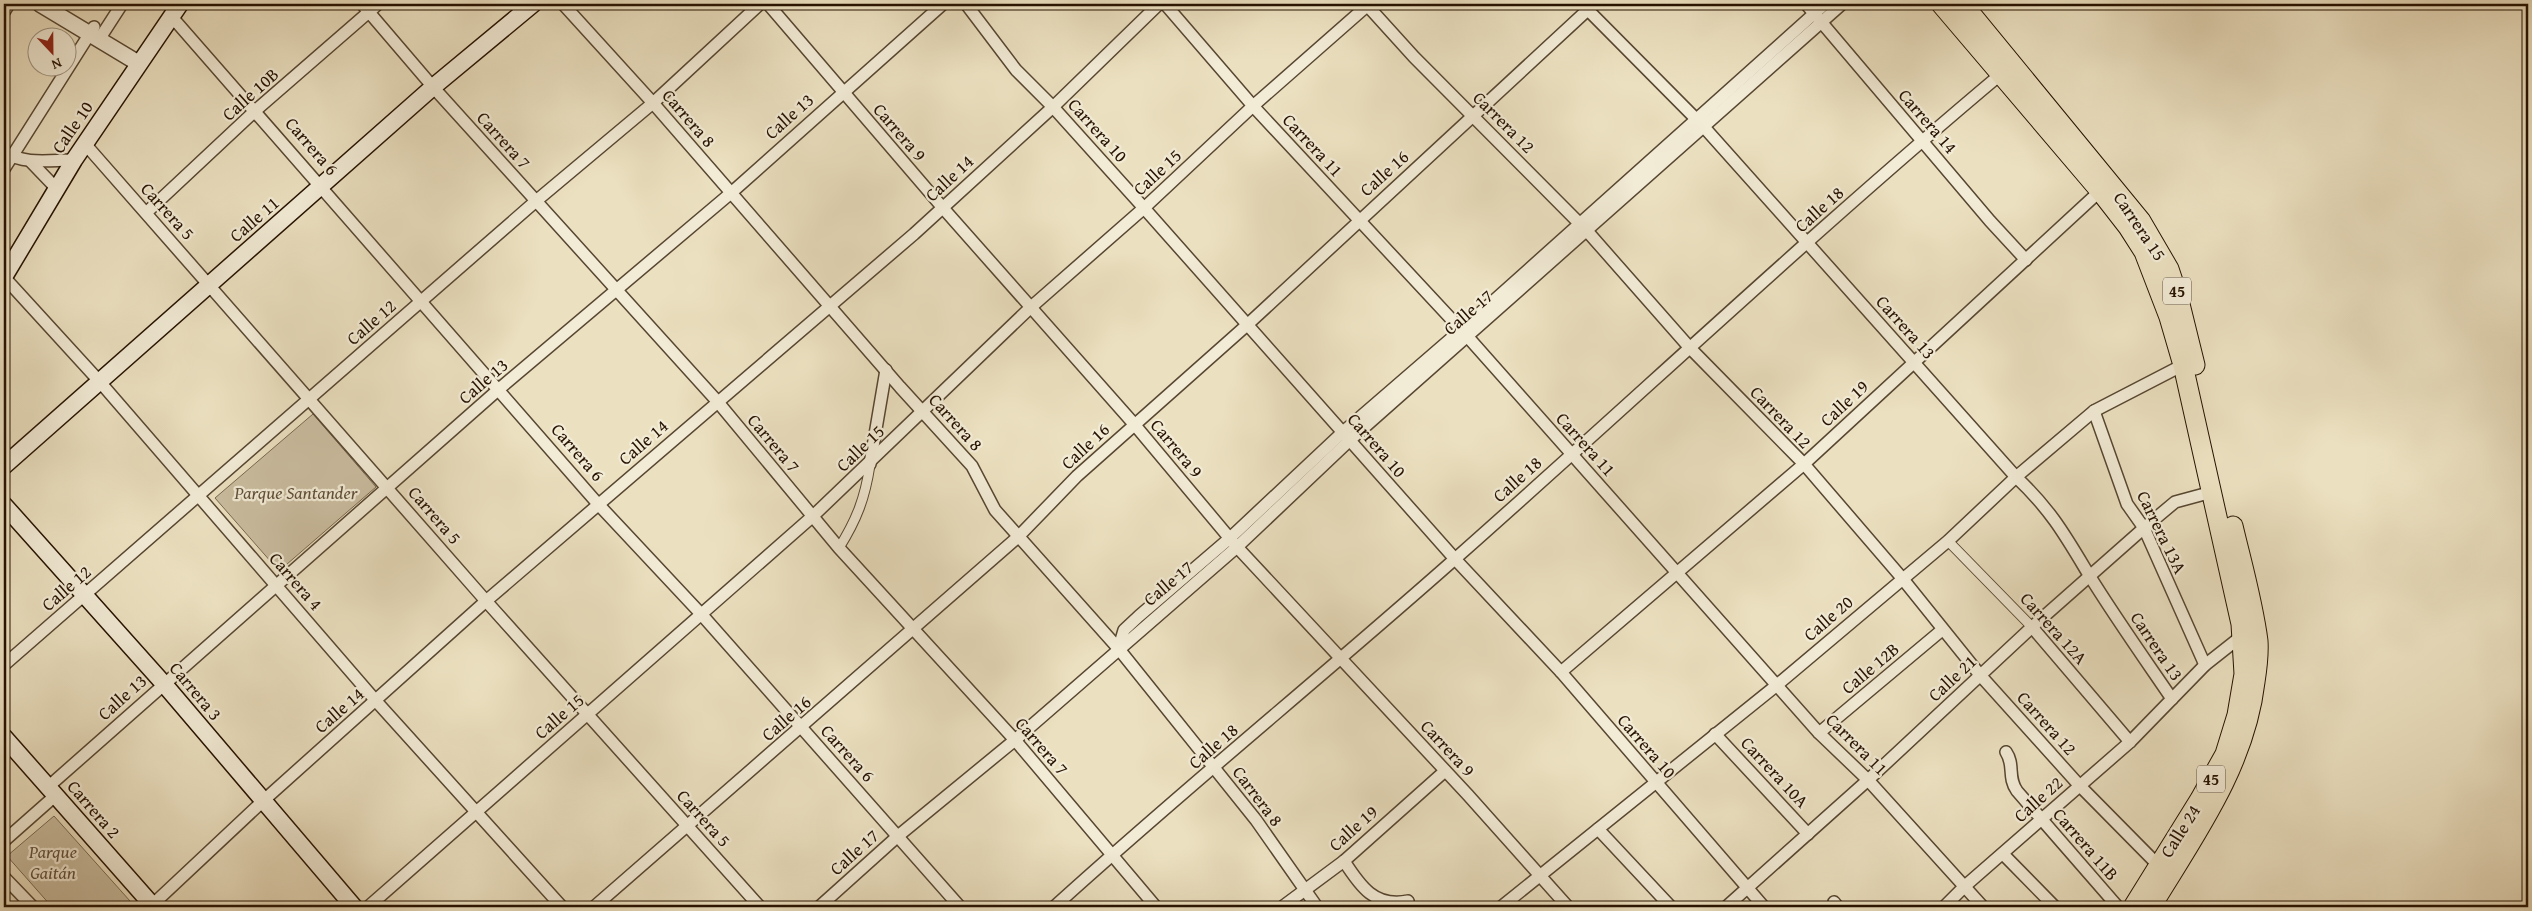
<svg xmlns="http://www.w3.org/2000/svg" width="2532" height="911" font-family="'Gentium Book Plus',serif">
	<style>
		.green { fill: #cabda0; stroke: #786850 }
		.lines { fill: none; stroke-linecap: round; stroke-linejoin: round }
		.pedestrian-casing { stroke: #574631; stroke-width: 11 }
		.minor-casing { stroke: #574631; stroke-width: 14 }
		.tertiary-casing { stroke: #574631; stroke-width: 18 }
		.secondary-casing { stroke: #261201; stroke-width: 19 }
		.primary-casing { stroke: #261201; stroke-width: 21 }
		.pedestrian { stroke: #f2ebd6; stroke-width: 9 }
		.minor { stroke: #f2ebd6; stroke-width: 11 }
		.tertiary { stroke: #f2ebd6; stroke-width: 15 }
		.secondary { stroke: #f2ebd6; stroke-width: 16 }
		.primary { stroke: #ebe0c0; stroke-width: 19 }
		.labels { text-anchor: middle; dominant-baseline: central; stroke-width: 4.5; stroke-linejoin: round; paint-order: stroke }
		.shield { fill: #f2ebd6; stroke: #635341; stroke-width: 1 }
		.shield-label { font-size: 16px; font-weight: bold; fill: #261201 }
		.street-label { font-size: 18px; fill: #261201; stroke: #f2ebd6 }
		.park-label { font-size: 18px; font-style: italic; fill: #5f4e39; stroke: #f2ebd6 }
	</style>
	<rect width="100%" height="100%" fill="#ebe0c0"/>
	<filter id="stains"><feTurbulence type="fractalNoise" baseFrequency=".004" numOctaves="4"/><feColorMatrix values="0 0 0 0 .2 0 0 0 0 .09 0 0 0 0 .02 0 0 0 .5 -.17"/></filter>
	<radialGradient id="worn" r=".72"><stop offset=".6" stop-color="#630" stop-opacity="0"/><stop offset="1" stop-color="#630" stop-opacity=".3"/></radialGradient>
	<g class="green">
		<polygon points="313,414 376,487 279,571 215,498"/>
		<polygon points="54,816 130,901 123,907 52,907 7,856"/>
	</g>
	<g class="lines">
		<defs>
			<g id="pedestrian">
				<polyline points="1948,541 2032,627"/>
				<path d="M839 548C857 519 865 498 870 465"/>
			</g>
			<g id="minor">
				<polyline points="362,4 433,87 717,401 839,548 1015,740 1156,907"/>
				<polyline points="563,4 653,103 900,387 972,466 995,510 1118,648 1256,820 1317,907"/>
				<polyline points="768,4 943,208 1134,424 1237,547 1468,795 1568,907"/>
				<polyline points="966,4 1016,70 1053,107 1144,208 1455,559 1561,672 1764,907"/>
				<polyline points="1165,4 1253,106 1467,336 1819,733 1868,780 1983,907"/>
				<polyline points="1366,4 1414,57 1587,231 1690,348 1804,464 1902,578 1980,675 2079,785 2159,866"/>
				<polyline points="1806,4 1990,221 2026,260"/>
				<path d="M1583 5 1703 126 2016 477C2051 510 2065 535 2089 575 2115 617 2144 658 2172 699"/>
				<polyline points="4,12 9,4"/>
				<polyline points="172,17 598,504 702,615 960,907"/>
				<polyline points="100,38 122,4"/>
				<polyline points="86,145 486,601 760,907"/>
				<path d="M4 152C25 165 50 160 74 160"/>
				<polyline points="31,162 56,188"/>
				<polyline points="4,169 94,27"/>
				<polyline points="147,212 256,110 378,4"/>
				<polyline points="4,277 100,382 376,701 562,907"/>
				<polyline points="2094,411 2127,504 2144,528 2205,665"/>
				<polyline points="870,464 886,370"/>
				<polyline points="2032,627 2130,742"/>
				<polyline points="1119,647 1124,630 1139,616 1230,538 1343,432 1461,330 1825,4"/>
				<polyline points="4,665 536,201 653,103 760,4"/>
				<polyline points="1561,672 1804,464 2100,191"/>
				<polyline points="1819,733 1942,630"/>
				<polyline points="1715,734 1808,834"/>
				<path d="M2006 752C2015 765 2007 777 2017 791L2118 907"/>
				<polyline points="48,787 499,389 731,193 943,4"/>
				<polyline points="1598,829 1671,907"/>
				<polyline points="4,841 56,795"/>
				<polyline points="2003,854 2055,907"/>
				<path d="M1344 861C1360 886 1375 908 1408 901"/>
				<polyline points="4,877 33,907"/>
				<polyline points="1834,902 1838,907"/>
				<polyline points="150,907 263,801 486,601 914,234 1053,107 1159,4"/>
				<polyline points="368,907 813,516 1030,308 1144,208 1253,106 1369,4"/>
				<polyline points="594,907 1018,537 1077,476 1247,325 1594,4"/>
				<polyline points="819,907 898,836 1015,740 1237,547 1350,440 1842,4"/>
				<path d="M1054 907C1185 788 1323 676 1456 558 1638 397 1815 230 2001 74"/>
				<polyline points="1282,907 1344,861 1445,771"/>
				<polyline points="1501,907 1777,685 1948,541 2016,477 2094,411 2183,365"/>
				<polyline points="1726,907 1868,780 2032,627 2144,528 2175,502 2212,492"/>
				<polyline points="1944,907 1965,886 2130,742 2205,665 2243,635"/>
			</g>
			<polyline id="tertiary" points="40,4 138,63"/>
			<g id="secondary">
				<polyline points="4,277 74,160 180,4"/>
				<polyline points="4,466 433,87 533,4"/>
				<polyline points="4,505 164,684 354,907"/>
				<polyline points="4,737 154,907"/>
			</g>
			<g id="primary">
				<polyline points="1941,4 2100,191 2128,227 2144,252 2169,317 2183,365 2241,624 2244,674 2237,715 2225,754 2200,799 2133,907"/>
				<polyline points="1963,4 2141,221 2169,269 2178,296 2195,365"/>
				<path d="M2151 907C2194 836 2245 767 2255 682 2257 669 2259 655 2258 641 2253 602 2242 564 2233 526"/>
			</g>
		</defs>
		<use href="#pedestrian" class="pedestrian-casing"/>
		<use href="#minor" class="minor-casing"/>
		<use href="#tertiary" class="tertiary-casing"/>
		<use href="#secondary" class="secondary-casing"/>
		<use href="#primary" class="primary-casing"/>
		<use href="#pedestrian" class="pedestrian"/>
		<use href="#minor" class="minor"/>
		<use href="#tertiary" class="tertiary"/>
		<use href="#secondary" class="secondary"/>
		<use href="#primary" class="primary"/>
	</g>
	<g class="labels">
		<g class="shield">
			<rect x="2163" y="277.5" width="28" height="27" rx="4"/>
			<rect x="2197" y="765.5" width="28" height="27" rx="4"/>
		</g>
		<g class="shield-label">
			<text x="2177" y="291">45</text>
			<text x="2211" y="779">45</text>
		</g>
		<g class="street-label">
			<text transform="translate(250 94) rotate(-42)">Calle 10B</text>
			<text transform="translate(789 116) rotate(-42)">Calle 13</text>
			<text transform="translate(689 118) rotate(49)">Carrera 8</text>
			<text transform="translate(1928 121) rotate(49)">Carrera 14</text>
			<text transform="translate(1504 122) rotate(45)">Carrera 12</text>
			<text transform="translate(72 127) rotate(-56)">Calle 10</text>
			<text transform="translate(1098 130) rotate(48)">Carrera 10</text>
			<text transform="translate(900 132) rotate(49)">Carrera 9</text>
			<text transform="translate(504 140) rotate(48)">Carrera 7</text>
			<text transform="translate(1313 145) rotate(47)">Carrera 11</text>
			<text transform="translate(312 146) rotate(49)">Carrera 6</text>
			<text transform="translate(1157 172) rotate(-43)">Calle 15</text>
			<text transform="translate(1384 173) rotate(-42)">Calle 16</text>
			<text transform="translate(949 178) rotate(-43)">Calle 14</text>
			<text transform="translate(1819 209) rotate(-42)">Calle 18</text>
			<text transform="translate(168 211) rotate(48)">Carrera 5</text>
			<text transform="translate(254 219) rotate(-41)">Calle 11</text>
			<text transform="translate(2140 226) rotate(56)">Carrera 15</text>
			<text transform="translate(1468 312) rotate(-41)">Calle 17</text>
			<text transform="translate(371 322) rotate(-41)">Calle 12</text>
			<text transform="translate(1906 327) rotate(48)">Carrera 13</text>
			<text transform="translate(483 381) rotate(-41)">Calle 13</text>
			<text transform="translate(1844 403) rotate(-43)">Calle 19</text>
			<text transform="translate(1781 417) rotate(46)">Carrera 12</text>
			<text transform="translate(956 422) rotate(48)">Carrera 8</text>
			<text transform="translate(643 442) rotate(-41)">Calle 14</text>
			<text transform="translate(774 443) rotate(50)">Carrera 7</text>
			<text transform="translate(1586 444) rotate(48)">Carrera 11</text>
			<text transform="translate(1377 445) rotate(49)">Carrera 10</text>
			<text transform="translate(1085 446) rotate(-43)">Calle 16</text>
			<text transform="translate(860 448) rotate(-44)">Calle 15</text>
			<text transform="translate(1177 448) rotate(50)">Carrera 9</text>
			<text transform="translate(578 452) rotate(49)">Carrera 6</text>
			<text transform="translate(1517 479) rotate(-42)">Calle 18</text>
			<text transform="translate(435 515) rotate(49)">Carrera 5</text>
			<text transform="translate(2162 532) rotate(64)">Carrera 13A</text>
			<text transform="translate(296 581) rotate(49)">Carrera 4</text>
			<text transform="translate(1168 583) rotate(-40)">Calle 17</text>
			<text transform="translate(66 588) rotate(-41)">Calle 12</text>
			<text transform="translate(1828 618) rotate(-41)">Calle 20</text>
			<text transform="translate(2054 628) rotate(48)">Carrera 12A</text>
			<text transform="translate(2157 646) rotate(56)">Carrera 13</text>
			<text transform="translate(1870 668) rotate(-40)">Calle 12B</text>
			<text transform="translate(1952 678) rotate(-43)">Calle 21</text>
			<text transform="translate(196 691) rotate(50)">Carrera 3</text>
			<text transform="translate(122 697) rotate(-42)">Calle 13</text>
			<text transform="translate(339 710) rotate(-41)">Calle 14</text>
			<text transform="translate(559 716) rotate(-41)">Calle 15</text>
			<text transform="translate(786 718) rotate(-41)">Calle 16</text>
			<text transform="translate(2047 723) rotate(48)">Carrera 12</text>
			<text transform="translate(1857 744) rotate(45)">Carrera 11</text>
			<text transform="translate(1042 746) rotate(49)">Carrera 7</text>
			<text transform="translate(1213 746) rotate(-41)">Calle 18</text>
			<text transform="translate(1647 746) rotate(49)">Carrera 10</text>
			<text transform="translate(1448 748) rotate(47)">Carrera 9</text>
			<text transform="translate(848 753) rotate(48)">Carrera 6</text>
			<text transform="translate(1775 772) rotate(47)">Carrera 10A</text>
			<text transform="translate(1258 796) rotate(53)">Carrera 8</text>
			<text transform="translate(2038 799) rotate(-42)">Calle 22</text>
			<text transform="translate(94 809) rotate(49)">Carrera 2</text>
			<text transform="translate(704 818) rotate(48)">Carrera 5</text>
			<text transform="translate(1353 828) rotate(-42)">Calle 19</text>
			<text transform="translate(2180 831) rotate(-58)">Calle 24</text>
			<text transform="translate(2086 844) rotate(49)">Carrera 11B</text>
			<text transform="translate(854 852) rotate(-42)">Calle 17</text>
		</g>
		<g class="park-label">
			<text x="296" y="492">Parque Santander</text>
			<text x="53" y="851">Parque<tspan x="53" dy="21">Gaitán</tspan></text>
		</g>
	</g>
	<rect width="2532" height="911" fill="none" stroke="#ebe0c0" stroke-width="20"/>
	<rect x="5" y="5" width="2522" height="901" fill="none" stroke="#261201" stroke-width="2.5"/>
	<rect x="10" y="10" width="2512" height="891" fill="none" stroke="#261201"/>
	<g transform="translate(52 52) rotate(158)"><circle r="24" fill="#f2ebd6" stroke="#a09481"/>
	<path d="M0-4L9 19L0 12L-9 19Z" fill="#8f2418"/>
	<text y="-8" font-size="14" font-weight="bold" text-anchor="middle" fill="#261201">N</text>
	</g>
	<rect width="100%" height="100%" filter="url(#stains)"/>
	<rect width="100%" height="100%" fill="url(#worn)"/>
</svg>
